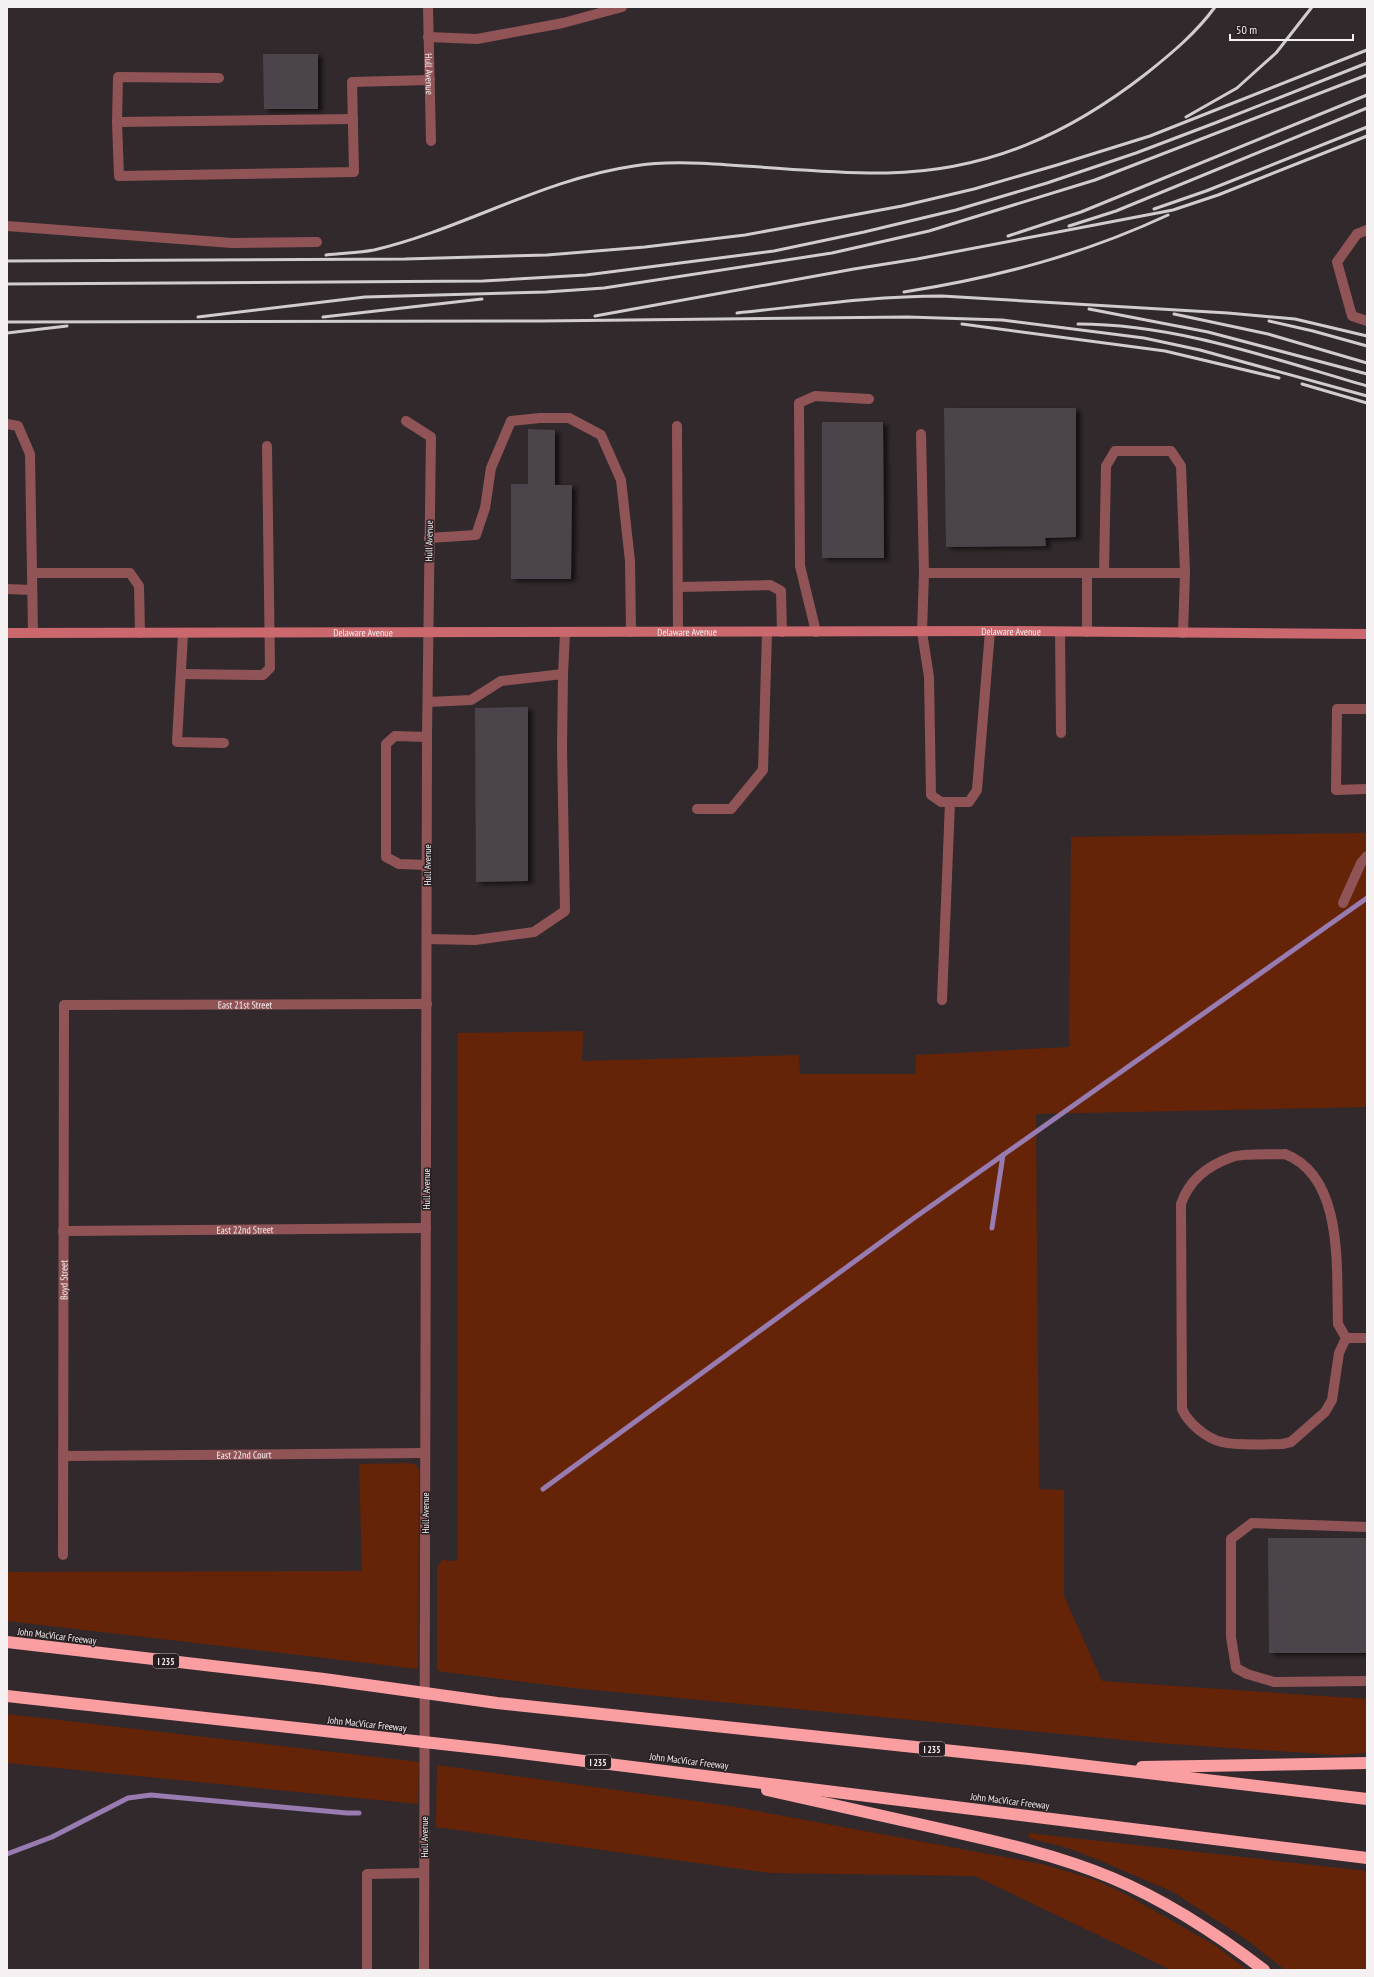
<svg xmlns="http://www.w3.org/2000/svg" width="1374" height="1977" font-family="'PT Sans Narrow',sans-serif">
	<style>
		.green { fill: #652407 }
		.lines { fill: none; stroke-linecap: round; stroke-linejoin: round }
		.stream { stroke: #977bb1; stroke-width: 5 }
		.building { fill: #4c454b; filter: url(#shadow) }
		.lane { stroke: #915456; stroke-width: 10 }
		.street { stroke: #915456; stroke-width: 10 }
		.secondary { stroke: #ca686e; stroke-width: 10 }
		.highway { stroke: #fa9ea2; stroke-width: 12 }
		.rail { stroke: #d1cccd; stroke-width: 3 }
		.labels { text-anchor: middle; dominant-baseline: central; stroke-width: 3; stroke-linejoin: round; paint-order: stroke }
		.shield { fill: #271f22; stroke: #b7b1b3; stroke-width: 1 }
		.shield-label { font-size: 9px; font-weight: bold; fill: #f5f0f1 }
		.street-label { font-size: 10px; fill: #f5f0f1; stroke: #271f22 }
	</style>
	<defs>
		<filter id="shadow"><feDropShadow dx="4.5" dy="2.5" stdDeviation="2" flood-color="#0009"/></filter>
	</defs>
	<rect width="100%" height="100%" fill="#31292c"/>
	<g class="green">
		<polygon points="1367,833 1367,1107 1036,1114 1039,1489 1064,1490 1064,1596 1102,1681 1367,1699 1367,1753 1337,1755 1157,1743 573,1688 437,1671 437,1567 442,1560 453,1561 458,1559 458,1033 583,1031 582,1061 799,1055 800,1074 915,1074 916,1055 1069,1047 1071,837"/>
		<polygon points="409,1463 416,1465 419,1471 418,1669 7,1621 7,1572 362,1571 359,1464"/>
		<polygon points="7,1714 419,1762 418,1804 7,1763"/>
		<polygon points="437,1765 730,1806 1042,1864 1095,1880 1125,1894 1216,1946 1247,1970 1171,1970 975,1876 769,1873 436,1827"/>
		<polygon points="1028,1833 1367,1871 1367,1970 1285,1970 1247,1940 1173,1892 1101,1861 1068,1848 1029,1838"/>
	</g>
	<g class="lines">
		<g class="stream">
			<polyline points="992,1228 1003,1155"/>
			<polyline points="543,1489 914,1218 1367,898"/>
			<polyline points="7,1854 52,1837 128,1798 151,1795 347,1813 359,1813"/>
		</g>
	</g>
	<g class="building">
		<polygon points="263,54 318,54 318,109 264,109"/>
		<polygon points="944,408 1076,408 1076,537 1045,538 1046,546 946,547"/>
		<polygon points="822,422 883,422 884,558 822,558"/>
		<polygon points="528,429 555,430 555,485 572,485 571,579 511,579 511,484 528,484"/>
		<polygon points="528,707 528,881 476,882 475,708"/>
		<polygon points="1268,1538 1367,1538 1367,1653 1269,1653"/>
	</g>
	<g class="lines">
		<g class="lane">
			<polyline points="428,37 477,39 563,23 622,7"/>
			<polyline points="219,78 118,77 117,122 119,176 354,172 352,82 430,80"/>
			<polyline points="117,122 353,119"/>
			<polyline points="7,226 232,243 317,242"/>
			<polyline points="1367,230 1357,234 1337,262 1352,316 1367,321"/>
			<polyline points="7,424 18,426 30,454 33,633"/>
			<polyline points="677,426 678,632"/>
			<polyline points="921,434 924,573"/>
			<polyline points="429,538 476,535 485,508 491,468 511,421 540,418 569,418 601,435 621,480 630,561 631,632"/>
			<polyline points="32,573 130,573 139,586 140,633"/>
			<polyline points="1104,573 1106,466 1115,451 1171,451 1181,466 1185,573"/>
			<polyline points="679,587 770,585 781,591 782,632"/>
			<polyline points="7,589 32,590"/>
			<polyline points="990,631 977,790 969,802 941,802 931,795 929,677 922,632 924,573 1185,573 1183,633"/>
			<polyline points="816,632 800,566 799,403 815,396 869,399"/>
			<polyline points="1060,632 1061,733"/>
			<polyline points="1087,632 1087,573"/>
			<polyline points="183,634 177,742 224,743"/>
			<polyline points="181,674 263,675 270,668 267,446"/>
			<polyline points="428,702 471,700 501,681 563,674 565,633"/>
			<polyline points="1367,709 1337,709 1336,790 1367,789"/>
			<polyline points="697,809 731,809 763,770 767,632"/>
			<polyline points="427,865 399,864 386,857 386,744 395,736 427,737"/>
			<polyline points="1343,903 1361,863 1367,856"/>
			<polyline points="427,939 475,940 534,932 565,911 562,746 563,674"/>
			<polyline points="942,1000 950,802"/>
			<path d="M1285 1154C1345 1177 1336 1271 1338 1324L1346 1338 1339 1353 1332 1400 1325 1412 1291 1442 1282 1444C1266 1444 1237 1446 1222 1442 1207 1439 1188 1423 1182 1409L1181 1204C1189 1180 1209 1165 1232 1157 1244 1153 1271 1155 1285 1154Z"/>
			<polyline points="1346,1338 1367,1338"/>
			<polyline points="1367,1527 1252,1523 1231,1539 1231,1637 1236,1668 1247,1674 1274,1682 1367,1681"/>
			<polyline points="367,1970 367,1874 424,1873"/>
		</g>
		<g class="street">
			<path id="s1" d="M428 7 431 141"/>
			<polyline points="406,421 431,437 427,737 424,1970"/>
			<path id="s2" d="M63 1231 426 1228"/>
			<path id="s3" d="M63 1456 425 1453"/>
			<path id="s4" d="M63 1555 64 1005 427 1004"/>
		</g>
		<path class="secondary" id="s5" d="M7 633 1002 631 1367 634"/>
		<g class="highway">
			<polyline points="7,1642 324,1679 497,1703 1029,1759 1367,1799"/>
			<polyline points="7,1696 496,1750 1367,1858"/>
			<polyline points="1142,1767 1367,1763"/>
			<path d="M767 1790C825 1803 883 1816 941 1829 999 1842 1057 1855 1112 1878 1167 1901 1217 1934 1264 1970"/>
		</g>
		<g class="rail">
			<polyline points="1186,117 1237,88 1276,53 1312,7"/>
			<polyline points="1154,209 1206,191 1367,127"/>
			<polyline points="1069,226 1116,211 1367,108"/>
			<polyline points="1008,236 1081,212 1367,95"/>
			<path d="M326 255C342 253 358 253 374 250 463 229 543 179 634 166 666 161 697 163 729 165 782 168 835 174 887 173 988 171 1069 134 1147 73 1172 53 1196 33 1215 7"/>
			<polyline points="7,261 405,259 547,255 645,247 745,235 902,206 974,189 1057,165 1150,136 1367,50"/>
			<polyline points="7,284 483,281 586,275 774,251 864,232 956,210 1047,183 1136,153 1215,123 1367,63"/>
			<path d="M904 292C998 277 1082 255 1168 215"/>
			<polyline points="1089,309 1208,332 1367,374"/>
			<path d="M737 313C805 306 873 296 942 296L1228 313 1295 319 1367 336"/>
			<polyline points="1174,314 1268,334 1367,363"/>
			<polyline points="595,316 854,269 917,259 1173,210 1218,195 1367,136"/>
			<polyline points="198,317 365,297 546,292 604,288 832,253 929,231 1095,180 1367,75"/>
			<polyline points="323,317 482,299"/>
			<polyline points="1269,321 1313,331 1367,346"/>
			<polyline points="7,322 541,321 908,317 1002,320 1144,338 1200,350 1367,396"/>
			<polyline points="962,324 1165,351 1279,378"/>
			<path d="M1078 324C1177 324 1273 359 1367 386"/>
			<polyline points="7,333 67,326"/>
			<polyline points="1302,384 1367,403"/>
		</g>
	</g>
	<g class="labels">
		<g class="shield">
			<rect x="153" y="1654" width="26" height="14" rx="3"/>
			<rect x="919" y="1742" width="26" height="14" rx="3"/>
			<rect x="585" y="1755" width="26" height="14" rx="3"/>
		</g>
		<g class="shield-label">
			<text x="166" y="1661">I 235</text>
			<text x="932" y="1749">I 235</text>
			<text x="598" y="1762">I 235</text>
		</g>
		<g class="street-label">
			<text stroke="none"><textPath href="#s1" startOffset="67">Hull Avenue</textPath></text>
			<text transform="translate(429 541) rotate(-89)">Hull Avenue</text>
			<text stroke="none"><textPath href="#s5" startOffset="680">Delaware Avenue</textPath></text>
			<text stroke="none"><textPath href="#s5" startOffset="1004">Delaware Avenue</textPath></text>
			<text stroke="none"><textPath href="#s5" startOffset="356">Delaware Avenue</textPath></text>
			<text transform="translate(427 865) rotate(-90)">Hull Avenue</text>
			<text stroke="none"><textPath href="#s4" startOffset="731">East 21st Street</textPath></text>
			<text transform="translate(426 1189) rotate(-90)">Hull Avenue</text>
			<text stroke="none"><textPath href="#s2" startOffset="182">East 22nd Street</textPath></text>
			<text stroke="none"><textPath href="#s4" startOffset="275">Boyd Street</textPath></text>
			<text stroke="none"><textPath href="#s3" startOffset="181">East 22nd Court</textPath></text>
			<text transform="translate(425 1513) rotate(-90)">Hull Avenue</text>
			<text transform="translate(57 1636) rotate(7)">John MacVicar Freeway</text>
			<text transform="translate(367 1724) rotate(6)">John MacVicar Freeway</text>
			<text transform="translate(689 1761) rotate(7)">John MacVicar Freeway</text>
			<text transform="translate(1010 1801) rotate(7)">John MacVicar Freeway</text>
			<text transform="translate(424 1837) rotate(-90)">Hull Avenue</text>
		</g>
	</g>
	<rect width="1374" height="1977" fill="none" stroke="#f5f0f1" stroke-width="16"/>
	<path d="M1230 34v6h123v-6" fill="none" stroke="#f5f0f1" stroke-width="2"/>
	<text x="1236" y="34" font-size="12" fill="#f5f0f1" stroke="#271f22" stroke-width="3" paint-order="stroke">50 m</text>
</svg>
